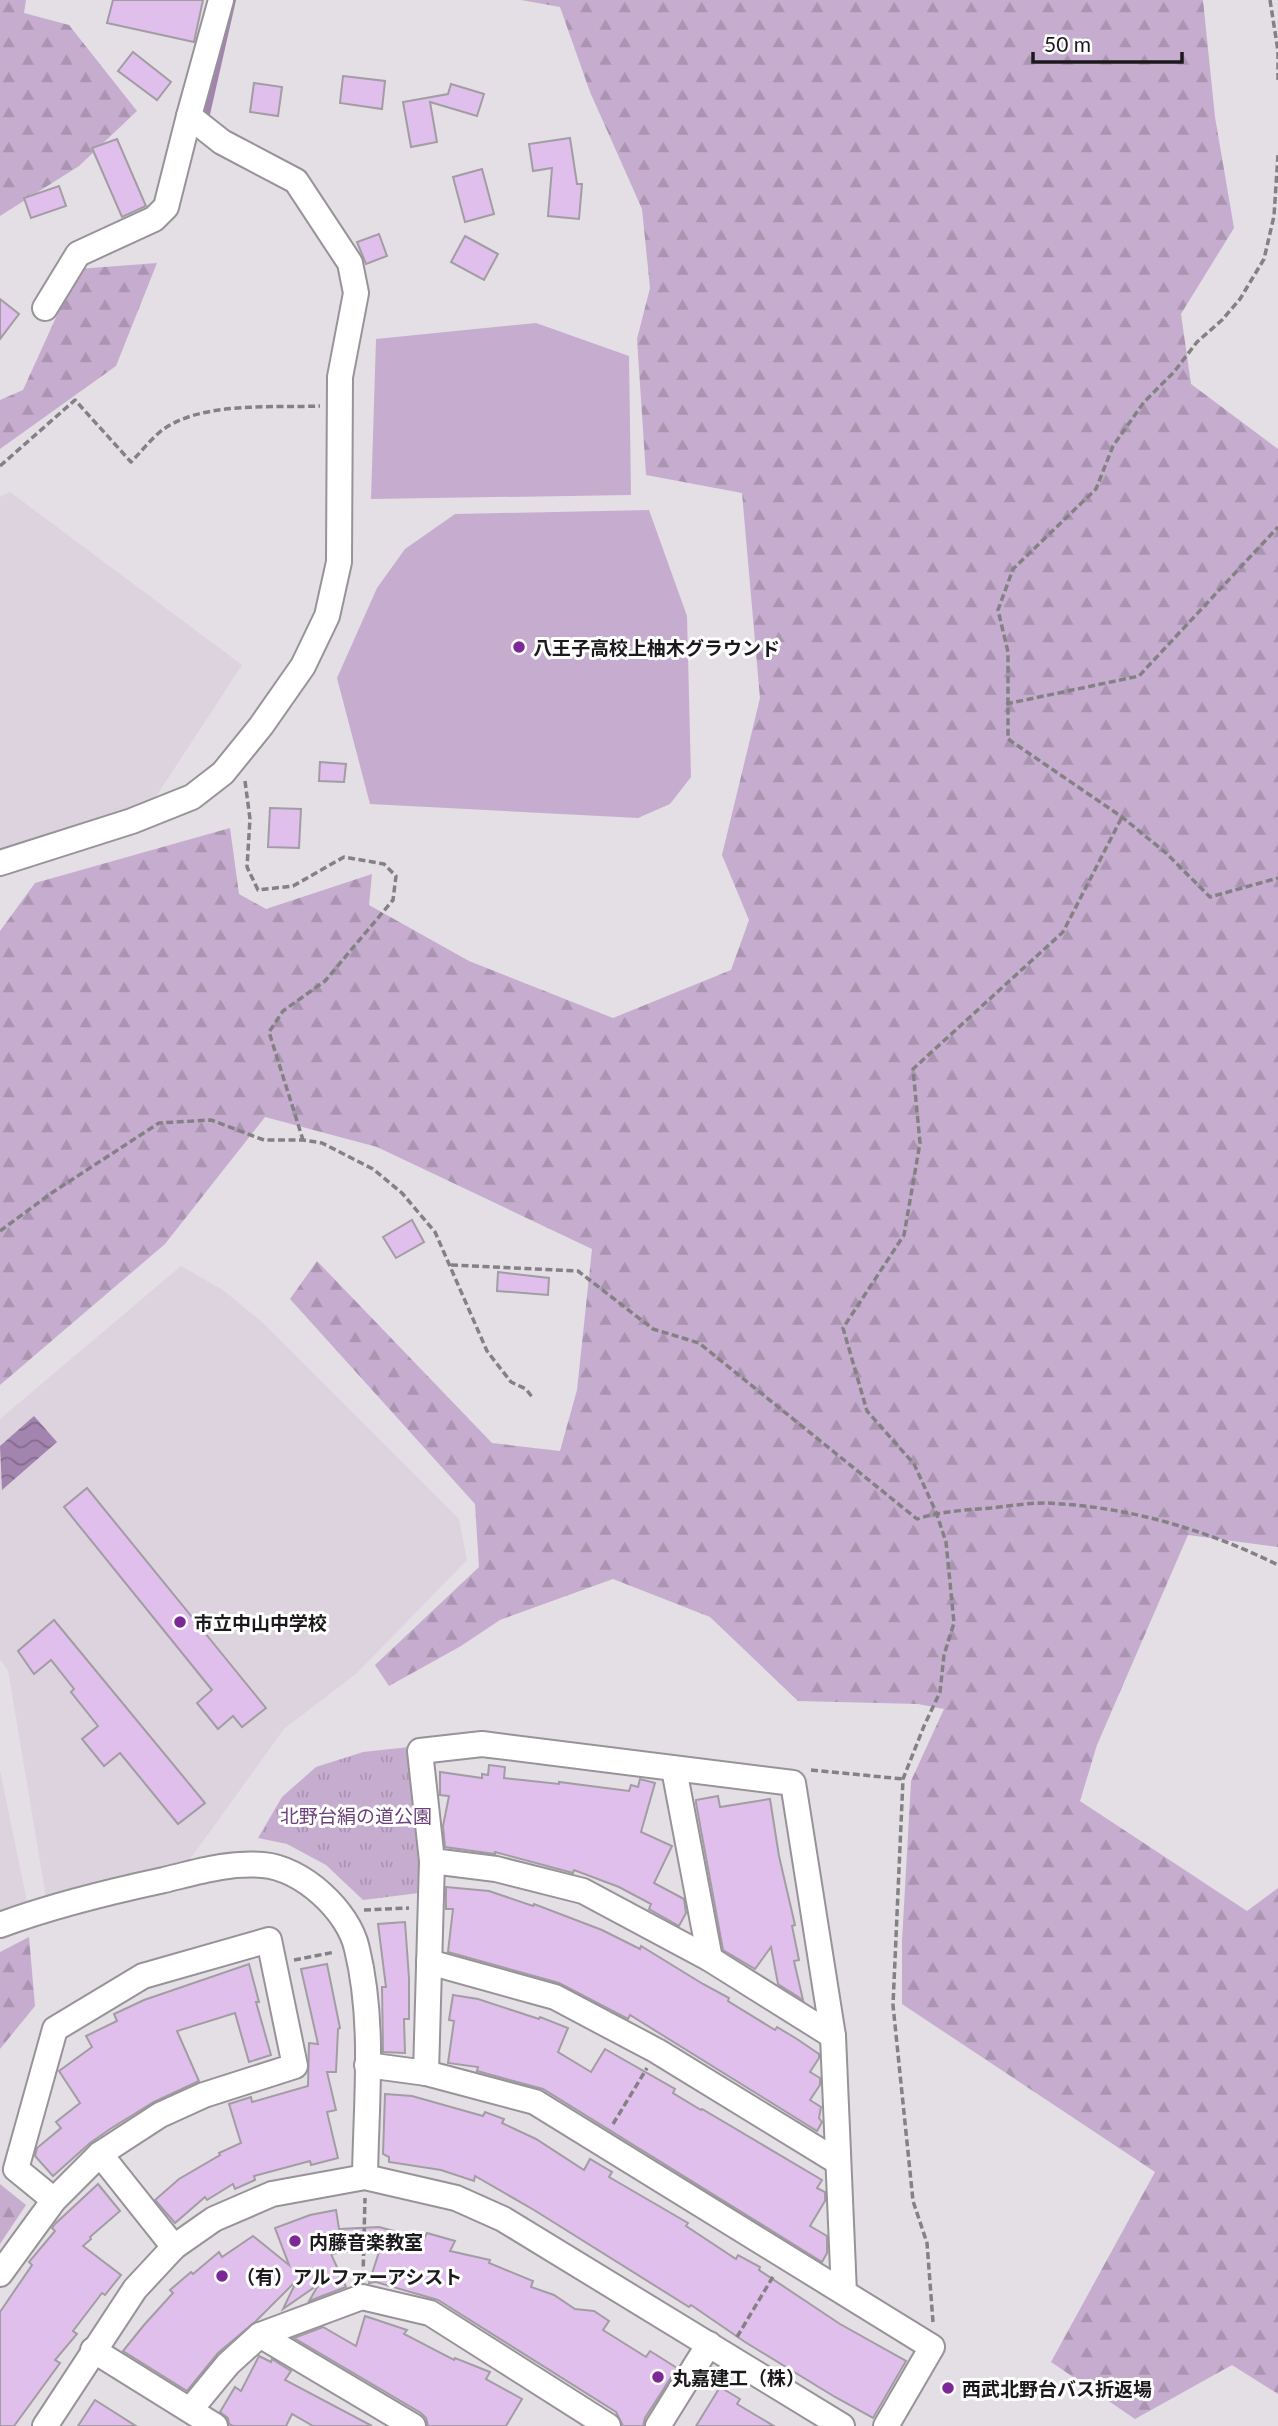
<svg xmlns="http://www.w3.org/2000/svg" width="1278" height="2426" font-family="Lato,'Noto Sans JP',sans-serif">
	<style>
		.built { fill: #dcd3df }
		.green { fill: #c6adcf }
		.forest { fill: url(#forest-firs) }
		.park { fill: url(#park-tufts) }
		.water { fill: url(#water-waves) }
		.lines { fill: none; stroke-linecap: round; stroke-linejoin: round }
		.stream { stroke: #a384ae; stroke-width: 6 }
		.building { fill: #e0bfec; stroke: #a19da3; stroke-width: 2 }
		.minor-casing { stroke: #979398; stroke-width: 28 }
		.path { stroke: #848185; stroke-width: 3.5; stroke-dasharray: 7 3.5; stroke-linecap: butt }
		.minor { stroke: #fff; stroke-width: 24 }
		.poi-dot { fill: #7d2897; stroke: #fff; stroke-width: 2.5 }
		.labels { text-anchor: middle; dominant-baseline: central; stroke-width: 6; stroke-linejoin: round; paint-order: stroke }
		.poi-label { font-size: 19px; font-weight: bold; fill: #1b191b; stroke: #fff; text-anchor: start }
		.park-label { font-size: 19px; fill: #6b417a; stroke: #fff }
	</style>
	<defs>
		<pattern id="forest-firs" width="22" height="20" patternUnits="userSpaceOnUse" patternTransform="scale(1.75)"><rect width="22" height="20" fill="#c6adcf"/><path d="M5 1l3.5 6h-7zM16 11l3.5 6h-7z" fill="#aa94b1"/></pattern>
		<pattern id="park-tufts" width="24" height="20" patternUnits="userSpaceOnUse" patternTransform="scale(1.75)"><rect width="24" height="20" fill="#c6adcf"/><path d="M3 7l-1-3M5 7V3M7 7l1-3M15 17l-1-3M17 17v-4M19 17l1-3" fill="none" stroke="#aa94b1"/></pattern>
		<pattern id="water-waves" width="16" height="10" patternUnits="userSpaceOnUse" patternTransform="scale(1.75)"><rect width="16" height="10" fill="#a384ae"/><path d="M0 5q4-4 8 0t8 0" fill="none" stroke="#846b8d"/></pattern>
	</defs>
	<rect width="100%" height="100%" fill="#e3dfe5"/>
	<g class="built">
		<polygon points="10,492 242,665 153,801 0,849 0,497"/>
		<polygon points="181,1266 223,1290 263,1323 459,1519 467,1560 357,1673 284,1729 188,1862 46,1897 8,1670 0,1660 0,1419"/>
		<polygon points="0,1771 28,1906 0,1915"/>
	</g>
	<g class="green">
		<polygon points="536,323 629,356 631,495 371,499 376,339"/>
		<polygon points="649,510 687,616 691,777 670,804 638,818 370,804 337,678 377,588 405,549 455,514"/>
	</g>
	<g class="forest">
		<polygon points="0,0 26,0 24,13 69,25 137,111 79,166 0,216"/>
		<polygon points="521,0 1203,0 1215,117 1234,228 1181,314 1191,384 1278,449 1278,1547 1188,1535 1097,1745 1080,1801 1247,1911 1278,1888 1278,2394 1232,2365 1135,2419 1051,2362 1155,2172 902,2004 902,1941 911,1781 944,1709 918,1704 798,1701 710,1617 613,1579 500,1620 461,1646 389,1686 375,1665 479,1567 475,1504 290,1299 317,1261 492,1443 560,1451 577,1390 592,1249 377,1147 265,1117 165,1244 0,1385 0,931 35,883 230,828 239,894 266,909 372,874 369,905 469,961 613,1018 731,970 749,920 722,855 760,698 742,493 646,475 637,339 650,288 642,209 590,92 560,7"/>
		<polygon points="157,263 116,366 0,449 0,400 23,390 78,269"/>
		<polygon points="29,1937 35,2006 0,2049 0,1952"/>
		<polygon points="0,2184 26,2205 0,2244"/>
	</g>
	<polygon class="park" points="409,1747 419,1861 419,1893 363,1900 326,1865 287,1844 258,1838 282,1797 316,1767 363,1752"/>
	<polygon class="water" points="34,1416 57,1442 2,1490 0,1446"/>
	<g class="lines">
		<polyline class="stream" points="207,114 233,0"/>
	</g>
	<g class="building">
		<polygon points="113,0 203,0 194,42 107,23"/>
		<polygon points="133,52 171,82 157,100 118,71"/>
		<polygon points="343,76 385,81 382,109 340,103"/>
		<polygon points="254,83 282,87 278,116 250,112"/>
		<polygon points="451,84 484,94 477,116 430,102 437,142 411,147 403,102 448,94"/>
		<polygon points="570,138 577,184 582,184 579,219 548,216 552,168 533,171 529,144"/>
		<polygon points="117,139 146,206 122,217 92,148"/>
		<polygon points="482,169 494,214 465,222 453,177"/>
		<polygon points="59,186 66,206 31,218 24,198"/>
		<polygon points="379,234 387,256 366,264 357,242"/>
		<polygon points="465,236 498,254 484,280 451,262"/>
		<polygon points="0,299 19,314 0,339"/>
		<polygon points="320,762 346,764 344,782 319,781"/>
		<polygon points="270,808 301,809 299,848 268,847"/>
		<polygon points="412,1220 424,1242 396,1258 383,1237"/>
		<polygon points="498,1272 549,1278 548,1295 497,1291"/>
		<polygon points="87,1488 266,1708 242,1727 233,1716 218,1729 197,1703 212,1690 64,1507"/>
		<polygon points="54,1620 205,1803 178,1824 120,1753 104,1766 82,1739 98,1726 71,1692 74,1689 51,1660 34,1674 18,1651"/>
		<polygon points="489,1765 505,1767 504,1778 559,1784 559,1782 629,1791 631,1785 638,1787 640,1779 655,1783 641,1832 672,1846 654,1883 684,1899 686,1913 679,1926 649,1909 651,1904 619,1887 574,1870 573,1873 495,1852 495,1854 445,1847 443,1826 449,1796 440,1795 440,1772 482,1778 482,1774 488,1775"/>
		<polygon points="718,1796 720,1807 770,1799 779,1856 795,1925 792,1926 799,1960 794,1961 803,2000 778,1984 771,1947 755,1969 723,1950 696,1803 696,1800"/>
		<polygon points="446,1887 489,1891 533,1906 534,1904 602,1930 640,1949 641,1946 703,1984 729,1998 728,2001 775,2030 777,2027 797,2039 819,2054 819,2058 810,2072 820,2078 820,2085 810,2100 821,2107 819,2118 822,2122 817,2131 630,2015 628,2019 559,1983 448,1952 453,1909 446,1909"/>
		<polygon points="405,1922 409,1978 409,2019 404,2019 405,2053 383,2052 382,1987 386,1987 378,1924"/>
		<polygon points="249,1964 259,2002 256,2002 271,2055 249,2062 235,2013 177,2031 199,2081 154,2102 110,2129 90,2143 53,2176 35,2156 37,2148 61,2128 56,2122 80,2103 59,2071 92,2047 86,2036 117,2021 114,2014 144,2000"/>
		<polygon points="327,1964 340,2028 338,2029 336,2072 327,2072 336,2110 327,2112 338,2158 311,2165 310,2161 254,2176 255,2180 235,2189 233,2184 207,2200 205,2197 175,2223 155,2200 179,2179 220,2155 219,2153 241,2143 229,2104 251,2097 252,2102 308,2086 309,2043 318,2044 301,1969"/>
		<polygon points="453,1995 478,1999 539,2019 540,2017 568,2028 558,2052 591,2072 605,2049 675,2089 673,2093 701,2110 702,2109 822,2180 817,2188 825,2192 825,2201 810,2226 827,2236 827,2253 822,2262 543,2089 477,2071 478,2067 448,2063 454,2021 449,2020"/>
		<polygon points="385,2094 412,2096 483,2116 485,2112 504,2119 502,2123 536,2139 584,2170 590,2159 612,2172 609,2177 688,2223 686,2226 736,2259 738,2255 760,2267 759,2270 840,2324 906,2361 873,2418 835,2397 745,2342 691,2305 689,2307 534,2210 475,2176 474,2181 441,2170 389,2162 389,2157 383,2154"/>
		<polygon points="98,2184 120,2211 90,2237 91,2239 83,2246 121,2275 105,2295 102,2293 73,2331 77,2334 55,2360 60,2363 14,2426 0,2426 0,2312 32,2265 29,2262 55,2231 52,2228 55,2224"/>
		<polygon points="336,2210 339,2229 379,2227 424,2239 427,2233 455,2241 450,2251 490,2260 489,2263 533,2281 531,2287 554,2295 575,2309 594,2311 609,2321 603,2330 646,2357 650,2351 677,2368 645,2418 643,2426 623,2426 616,2412 438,2300 376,2282 369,2283 379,2252 358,2250 331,2254 346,2287 309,2301 319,2284 283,2309 297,2280 256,2321 218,2353 187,2391 123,2351 144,2325 173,2293 170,2290 191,2272 193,2274 219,2252 222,2257 253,2236 289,2265 275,2228 310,2215"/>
		<polygon points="365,2316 407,2330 404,2334 454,2360 455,2358 490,2372 486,2379 522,2399 506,2426 428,2426 426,2418 421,2413 294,2338 323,2327 356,2346"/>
		<polygon points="259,2356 271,2362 272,2359 291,2371 285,2380 372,2426 313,2426 292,2414 286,2426 233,2426 229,2424 228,2418 220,2412 235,2387 241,2391"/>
		<polygon points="720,2387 740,2399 737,2404 774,2426 696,2426"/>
		<polygon points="95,2400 136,2426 78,2426"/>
	</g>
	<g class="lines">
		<defs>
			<g id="minor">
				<polyline points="45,308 78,254 154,219 166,207 189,116"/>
				<polyline points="0,863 132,821 192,797 223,773 261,726 303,666 327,616 339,562 340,377 356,293 350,263 296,181 222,142 189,116 221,0"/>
				<polyline points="674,1769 710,1959"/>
				<polyline points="432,1861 496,1869 583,1891 710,1959 833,2036"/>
				<path d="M0 1925C54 1905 108 1892 164 1880 197 1872 229 1862 263 1865 302 1868 349 1911 357 1949 375 2023 366 2102 365 2177"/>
				<polyline points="429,1962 555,1997 657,2051 838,2162"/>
				<polyline points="367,2065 426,2073"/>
				<polyline points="100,2154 174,2247"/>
				<polyline points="0,2274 54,2200 100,2154 160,2115 204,2095 295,2066 269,1940 143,1976 55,2029 16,2169 54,2200"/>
				<polyline points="844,2293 833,2036 793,1783 482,1744 420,1751 432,1861 426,2073 535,2102 932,2347 886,2426"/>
				<polyline points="260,2335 413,2426"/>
				<polyline points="93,2350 215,2426"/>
				<polyline points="190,2410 228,2364 260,2335 362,2297 430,2313 608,2426"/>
				<polyline points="45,2426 135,2289 174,2247 214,2219 272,2194 365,2177 456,2198 503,2219 842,2426"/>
				<polyline points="658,2426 709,2344"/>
			</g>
		</defs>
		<use href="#minor" class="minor-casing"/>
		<g class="path">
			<polyline points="1270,0 1278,51 1278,82"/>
			<polyline points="1278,155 1274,216 1264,259 1240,299 1222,320 1197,342 1174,372 1144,402 1113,446 1096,489 1013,569 998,610 1008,652 1008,739 1122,817 1166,853 1210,897 1278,878"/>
			<path d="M0 466 75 400 131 462C141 452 150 440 161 431 200 401 272 408 320 406"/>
			<polyline points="1006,704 1139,676 1278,527"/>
			<polyline points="245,781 250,819 247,867 258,890 293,886 344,857 384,864 396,876 393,900 325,981 283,1011 269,1032 303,1140"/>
			<polyline points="0,1231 53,1192 159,1123 211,1120 264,1140 303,1140 322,1143 373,1169 402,1193 435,1232 487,1351 511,1382 526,1389 532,1397"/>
			<path d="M451 1265 578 1271 653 1329 699 1343 917 1519C941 1511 966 1510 991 1508 1009 1506 1027 1503 1045 1503 1126 1506 1205 1529 1278 1565"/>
			<polyline points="811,1770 903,1779"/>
			<polyline points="364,1910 409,1908"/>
			<polyline points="294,1960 335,1952"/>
			<polyline points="613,2124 647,2068"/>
			<polyline points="363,2277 365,2198"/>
			<polyline points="933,2322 927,2243 913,2201 893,2005 903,1779 924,1726 940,1692 944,1655 954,1623 946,1542 936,1512 914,1464 867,1411 843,1328 904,1235 920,1143 913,1069 1063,932 1122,817"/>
			<polyline points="737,2337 774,2275"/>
		</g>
		<use href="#minor" class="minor"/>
	</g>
	<g class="poi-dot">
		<circle cx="519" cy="647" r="7"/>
		<circle cx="180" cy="1622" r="7"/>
		<circle cx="295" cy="2241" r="7"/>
		<circle cx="222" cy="2276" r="7"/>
		<circle cx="658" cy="2377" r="7"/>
		<circle cx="948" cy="2388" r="7"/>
	</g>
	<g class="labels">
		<g class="poi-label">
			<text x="533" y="647">八王子高校上柚木グラウンド</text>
			<text x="194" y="1622">市立中山中学校</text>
			<text x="309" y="2241">内藤音楽教室</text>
			<text x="236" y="2276">（有）アルファーアシスト</text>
			<text x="672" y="2377">丸嘉建工（株）</text>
			<text x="962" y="2388">西武北野台バス折返場</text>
		</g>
		<g class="park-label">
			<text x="356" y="1815">北野台絹の道公園</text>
		</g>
	</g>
	<path d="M1033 52v10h149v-10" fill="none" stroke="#1b191b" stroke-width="3.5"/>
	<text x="1044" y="52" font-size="21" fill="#1b191b" stroke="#ffffff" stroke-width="5" paint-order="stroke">50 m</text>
</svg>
